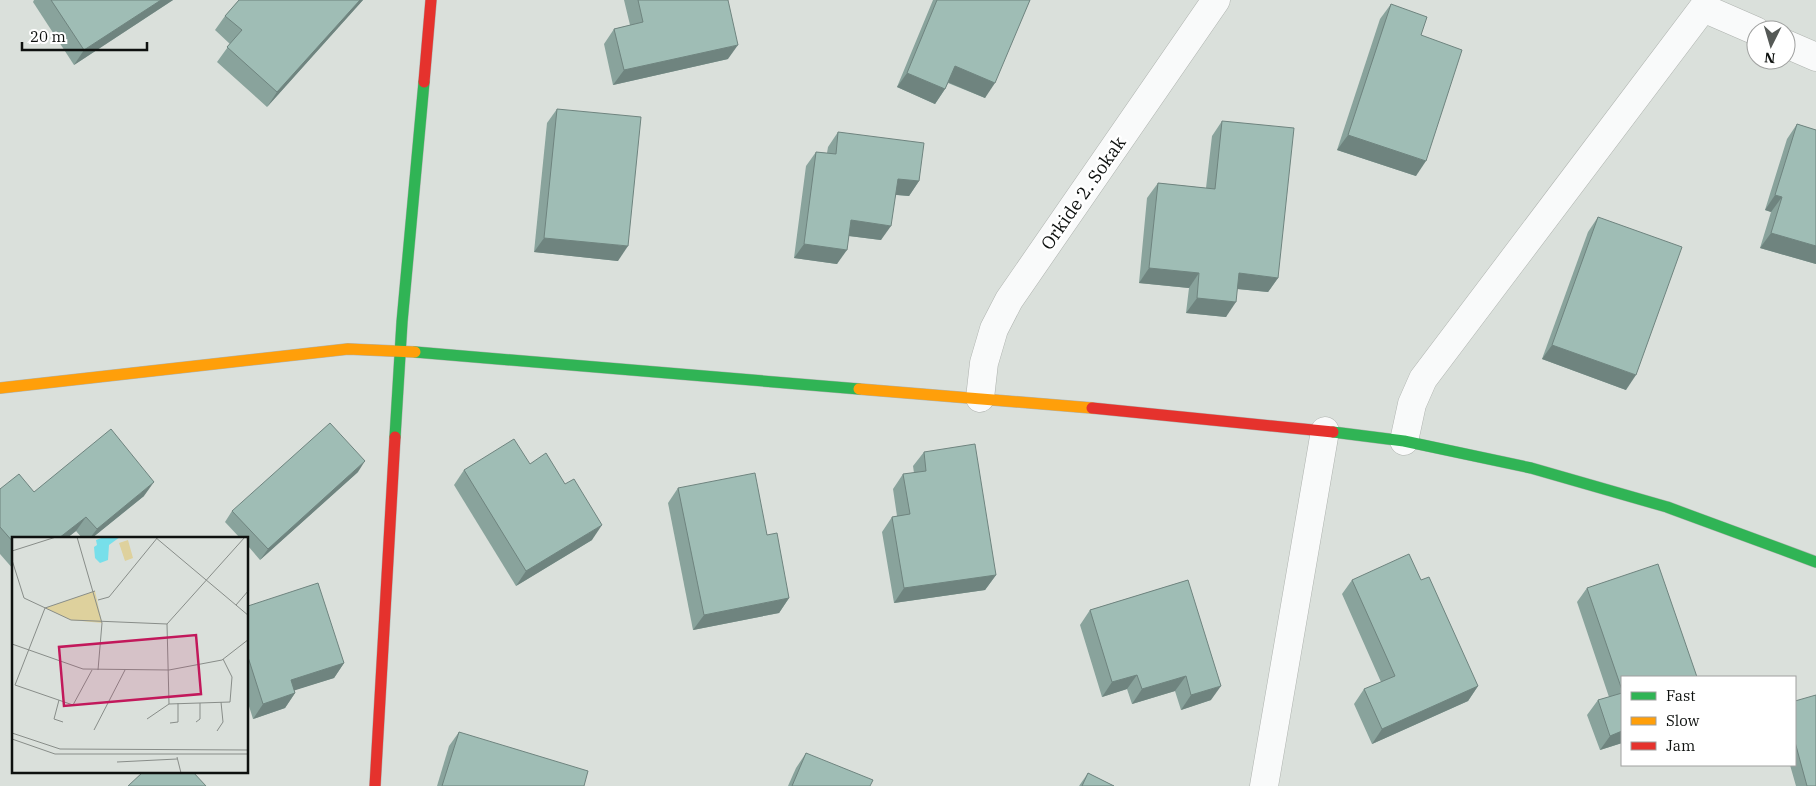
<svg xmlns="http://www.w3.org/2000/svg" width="1816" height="786" font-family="'IBM Plex Serif',serif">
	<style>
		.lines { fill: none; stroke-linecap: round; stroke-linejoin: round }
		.street-casing { stroke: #afb3af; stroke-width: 29 }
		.fast-casing { stroke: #afb3af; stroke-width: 12 }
		.slow-casing { stroke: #afb3af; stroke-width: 12 }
		.jam-casing { stroke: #afb3af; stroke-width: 12 }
		.street { stroke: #f9fafa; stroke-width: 28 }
		.fast { stroke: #30b455; stroke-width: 11 }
		.slow { stroke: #ff9f0a; stroke-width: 11 }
		.jam { stroke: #e5322d; stroke-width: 11 }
		.wall { fill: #89a39c }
		.shaded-wall { fill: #6f847f }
		.building { fill: #9fbdb5; stroke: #6f847f }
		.labels { text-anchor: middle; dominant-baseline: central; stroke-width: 5; stroke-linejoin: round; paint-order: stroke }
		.street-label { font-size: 18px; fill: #0e110f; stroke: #fff }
		.inset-road { fill: none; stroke: #888d89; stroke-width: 1 }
		.view { fill: #c2185b; fill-opacity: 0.15; stroke: #c2185b; stroke-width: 2.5 }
		.inset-edge { fill: none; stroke: #0e110f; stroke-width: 2.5 }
	</style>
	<rect width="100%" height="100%" fill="#dae0db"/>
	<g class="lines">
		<defs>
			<g id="street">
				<polyline points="1786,44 1816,57"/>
				<polyline points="980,398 984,363 994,329 1009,300 1216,0"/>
				<polyline points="1404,441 1412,404 1423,379 1703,8 1756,31"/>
				<polyline points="1264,786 1325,431"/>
			</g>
			<g id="fast">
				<polyline points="415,352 859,389"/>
				<polyline points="1333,432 1404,441 1531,468 1667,507 1816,562"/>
				<polyline points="395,437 402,322 424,82"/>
			</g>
			<g id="slow">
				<polyline points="0,388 348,349 415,352"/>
				<polyline points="859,389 1092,408"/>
			</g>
			<g id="jam">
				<polyline points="424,82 431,0"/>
				<polyline points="1092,408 1333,432"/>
				<polyline points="375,786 395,437"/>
			</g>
		</defs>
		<use href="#street" class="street-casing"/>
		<use href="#fast" class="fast-casing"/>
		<use href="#slow" class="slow-casing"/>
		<use href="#jam" class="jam-casing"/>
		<use href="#street" class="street"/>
		<use href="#fast" class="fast"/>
		<use href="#slow" class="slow"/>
		<use href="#jam" class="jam"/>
	</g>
	<g class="wall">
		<polygon points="34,0 173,0 74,65 33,2"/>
		<polygon points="239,0 363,0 267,107 217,62 230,44 215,30 225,16"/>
		<polygon points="624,0 728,0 728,59 613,85 604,44 614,29 630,25"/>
		<polygon points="933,0 1030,0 985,98 948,83 945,89 935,104 897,87"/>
		<polygon points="1391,4 1421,35 1416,176 1337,150 1380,19"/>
		<polygon points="557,109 618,261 534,252 547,123"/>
		<polygon points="1222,121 1278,278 1268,292 1237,289 1226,317 1186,313 1189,288 1139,283 1147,198 1158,183 1206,188 1212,136"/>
		<polygon points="1797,124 1816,130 1816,264 1760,248 1771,212 1765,210 1787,139"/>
		<polygon points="838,132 919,181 909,196 896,195 881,240 849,236 837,264 794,258 806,166 816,152 827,153 828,147"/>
		<polygon points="1598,217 1626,390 1542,359 1588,232"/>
		<polygon points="924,452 996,575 985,590 894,603 882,532 892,517 897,516 893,489 903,474 914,473 913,466"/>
		<polygon points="530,464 592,540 516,586 454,485 464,470"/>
		<polygon points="358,472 260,560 248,546 248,538 240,538 225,522 232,511"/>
		<polygon points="678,488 767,535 789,598 779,613 693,630 668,503"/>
		<polygon points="0,489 34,492 144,496 92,538 82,538 76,531 67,538 14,538 14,570 0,554"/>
		<polygon points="1188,580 1211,700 1181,710 1175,691 1132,704 1127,689 1102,697 1080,625 1090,610"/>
		<polygon points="1352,580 1421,580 1478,686 1468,701 1372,744 1354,704 1364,689 1381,682 1342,594"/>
		<polygon points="1587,588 1622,677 1622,743 1600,750 1587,715 1598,700 1609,697 1577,602"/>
		<polygon points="248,606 344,663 334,678 294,690 295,693 285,708 253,719 248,703"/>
		<polygon points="1795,701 1816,786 1796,786 1790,765 1795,765"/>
		<polygon points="459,732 584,786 437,786 449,746"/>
		<polygon points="806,753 870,786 788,786 796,768"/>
		<polygon points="1088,773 1114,786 1079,786"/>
	</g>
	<g class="shaded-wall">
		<polygon points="161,0 173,0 74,65 84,50"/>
		<polygon points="360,0 363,0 267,107 277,92"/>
		<polygon points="738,45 728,59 613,85 624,70"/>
		<polygon points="955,66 995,83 985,98 945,81"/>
		<polygon points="907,73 945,89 935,104 897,87"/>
		<polygon points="1348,135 1426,161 1416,176 1337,150"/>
		<polygon points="898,179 919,181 909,196 887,194"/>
		<polygon points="1775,195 1782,197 1771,212 1765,210"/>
		<polygon points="851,220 891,226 881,240 841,235"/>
		<polygon points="1771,233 1816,246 1816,264 1760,248"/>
		<polygon points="544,238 628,246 618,261 534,252"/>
		<polygon points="804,244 847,250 837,264 794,258"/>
		<polygon points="1149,268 1199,273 1189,288 1139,283"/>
		<polygon points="1239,273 1278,278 1268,292 1228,288"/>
		<polygon points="1197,298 1236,302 1226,317 1186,313"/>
		<polygon points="1552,345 1636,375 1626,390 1542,359"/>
		<polygon points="365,461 358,472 260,560 268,549"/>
		<polygon points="154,482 144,496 92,538 90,538 97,529"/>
		<polygon points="86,517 76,531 67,538 59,538"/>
		<polygon points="602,525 592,540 516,586 526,571"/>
		<polygon points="996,575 985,590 894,603 904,588"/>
		<polygon points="789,598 779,613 693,630 704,615"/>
		<polygon points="344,663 334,678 280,695 291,680"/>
		<polygon points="1137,675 1127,689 1102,697 1112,682"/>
		<polygon points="1186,676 1175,691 1132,704 1142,689"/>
		<polygon points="1221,686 1211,700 1181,710 1191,695"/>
		<polygon points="1478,686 1468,701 1372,744 1382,729"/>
		<polygon points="295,693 285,708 253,719 263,704"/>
		<polygon points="1622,731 1622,743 1600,750 1610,736"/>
	</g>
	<g class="building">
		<polygon points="51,0 161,0 84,50"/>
		<polygon points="239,0 360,0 277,92 227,47 242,30 225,16"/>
		<polygon points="638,0 728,0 738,45 624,70 614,29 643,22"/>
		<polygon points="937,0 1030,0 995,83 955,66 945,89 907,73"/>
		<polygon points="1391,4 1427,17 1421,35 1462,50 1426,161 1348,135"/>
		<polygon points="557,109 641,117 628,246 544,238"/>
		<polygon points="1222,121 1294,128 1278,278 1239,273 1236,302 1197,298 1199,273 1149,268 1158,183 1215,189"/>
		<polygon points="1797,124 1816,130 1816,246 1771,233 1782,197 1775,195"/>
		<polygon points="838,132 924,143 919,181 898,179 891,226 851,220 847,250 804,244 816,152 836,154"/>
		<polygon points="1598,217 1682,247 1636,375 1552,345"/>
		<polygon points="330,423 365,461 268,549 232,511"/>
		<polygon points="111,429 154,482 97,529 86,517 59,538 14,538 14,543 0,527 0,489 19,474 34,492"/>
		<polygon points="514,439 530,464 546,453 565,484 574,479 602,525 526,571 464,470"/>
		<polygon points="975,444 996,575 904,588 892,517 910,514 903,474 926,471 924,452"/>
		<polygon points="755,473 767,535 777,533 789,598 704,615 678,488"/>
		<polygon points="1409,554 1421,580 1429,577 1478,686 1382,729 1364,689 1395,676 1352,580"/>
		<polygon points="1658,564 1697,677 1622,677 1622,690 1587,588"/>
		<polygon points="1188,580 1221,686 1191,695 1186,676 1142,689 1137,675 1112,682 1090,610"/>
		<polygon points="318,583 344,663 291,680 295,693 263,704 248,657 248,606"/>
		<polygon points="1622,693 1622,731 1610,736 1598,700"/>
		<polygon points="1816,695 1816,786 1807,786 1795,742 1795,701"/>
		<polygon points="459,732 588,771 584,786 442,786"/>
		<polygon points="806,753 873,780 870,786 792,786"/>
		<polygon points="143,772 193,772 206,786 128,786"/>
		<polygon points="1088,773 1114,786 1082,786"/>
	</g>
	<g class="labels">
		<g class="street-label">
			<text transform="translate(1083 193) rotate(-55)">Orkide 2. Sokak</text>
		</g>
	</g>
	<g transform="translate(12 537)">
		<rect width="236" height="236" fill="#dae0db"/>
		<path d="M116 3 121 21 113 24 107 6ZM83 54 90 86 59 83 33 71Z" fill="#ded19d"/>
		<path d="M92 0H108L97 8 96 23 88 26 83 21 82 10 85 8 84 3Z" fill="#77dfea"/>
		<path class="inset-road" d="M65 0 90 86 86 133M143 0 237 79M0 14 44 0M0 23 12 61 59 83 155 87 233 0M86 63 97 60 146 0M224 68 237 53M155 87 157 167M0 107 71 132 157 133 210 123 237 102M80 133 61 168 3 148 33 71 83 54M47 163 42 182 51 185M157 167 218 165 220 140 211 122M135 182 157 167M184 185 188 182V166M158 186 166 185V166M82 193 113 133M205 194 211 185 209 165M0 196 48 212 237 213M0 202 43 217H237M165 220 169 236M105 225 165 222"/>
		<path class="view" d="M184 98 189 157 52 169 47 110Z"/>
		<rect width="236" height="236" class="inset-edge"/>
	</g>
	<rect x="1621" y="676" width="175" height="90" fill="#ffffff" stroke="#9fa09f"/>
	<rect x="1631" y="692" width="25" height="8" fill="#30b455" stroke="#9fa09f"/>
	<text x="1666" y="701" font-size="15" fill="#0e110f">Fast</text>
	<rect x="1631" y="717" width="25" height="8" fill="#ff9f0a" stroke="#9fa09f"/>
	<text x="1666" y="726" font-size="15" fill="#0e110f">Slow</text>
	<rect x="1631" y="742" width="25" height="8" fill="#e5322d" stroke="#9fa09f"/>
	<text x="1666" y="751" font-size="15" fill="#0e110f">Jam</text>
	<g transform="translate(1771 45) rotate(185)"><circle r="24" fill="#ffffff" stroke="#9fa09f"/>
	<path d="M0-4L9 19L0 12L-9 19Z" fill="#555956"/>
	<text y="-8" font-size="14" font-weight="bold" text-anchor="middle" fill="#0e110f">N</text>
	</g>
	<path d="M22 42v8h125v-8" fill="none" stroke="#0e110f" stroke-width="2.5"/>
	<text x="30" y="42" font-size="15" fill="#0e110f" stroke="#ffffff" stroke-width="4" paint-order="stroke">20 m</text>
</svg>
